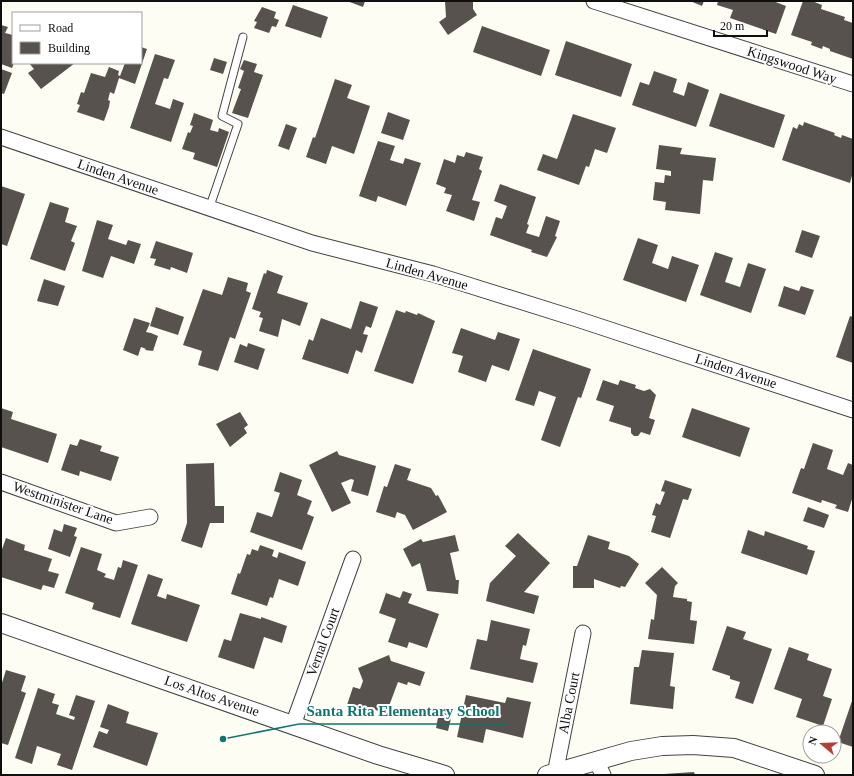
<svg xmlns="http://www.w3.org/2000/svg" width="854" height="776" font-family="Georgia,serif">
	<style>
		.building { fill: #57524d }
		.lines { fill: none; stroke-linecap: round; stroke-linejoin: round }
		.service-casing { stroke: #424242; stroke-width: 9 }
		.minor-casing { stroke: #424242; stroke-width: 17 }
		.tertiary-casing { stroke: #424242; stroke-width: 20 }
		.service { stroke: #fff; stroke-width: 7 }
		.minor { stroke: #fff; stroke-width: 15 }
		.tertiary { stroke: #fff; stroke-width: 18 }
		.labels { text-anchor: middle; dominant-baseline: central; stroke-width: 4; stroke-linejoin: round; paint-order: stroke }
		.street-label { font-size: 14px; fill: #0f0f0f; stroke: #fff }
		.leader { fill: none; stroke: #0f766e; stroke-width: 1.5 }
		.callout-dot { fill: #0f766e; stroke: #fff; stroke-width: 1.5 }
		.callout-label { font-size: 15px; text-anchor: middle; font-weight: bold; fill: #0f766e; stroke: #fff; stroke-width: 4; stroke-linejoin: round; paint-order: stroke }
	</style>
	<rect width="100%" height="100%" fill="#fefdf3"/>
	<g class="building">
		<polygon points="347,1 365,1 363,7"/>
		<polygon points="445,1 473,1 473,9 477,15 448,35 439,22 446,17"/>
		<polygon points="690,1 704,1 702,6"/>
		<polygon points="718,1 773,1 786,6 776,34 730,18 733,10 717,5"/>
		<polygon points="803,1 812,1 822,5 821,9 845,17 844,20 853,23 853,59 830,51 830,49 823,46 822,49 811,45 812,42 791,35"/>
		<polygon points="293,5 328,17 321,38 285,26"/>
		<polygon points="262,7 276,12 274,18 279,20 276,27 272,26 269,33 254,28 257,22 254,21"/>
		<polygon points="1,25 8,27 5,33 13,35 14,63 12,68 1,64"/>
		<polygon points="482,26 550,50 541,76 473,52"/>
		<polygon points="566,41 632,64 621,97 555,75"/>
		<polygon points="141,47 147,49 135,84 119,78 114,94 110,92 108,100 110,101 109,107 104,121 77,112 80,105 77,104 81,92 84,93 91,73 105,77 109,67 119,71 118,75 120,76 125,63 141,63"/>
		<polygon points="155,54 175,60 168,79 164,78 155,104 170,109 173,99 184,103 171,142 130,128"/>
		<polygon points="214,58 227,62 223,74 210,70"/>
		<polygon points="244,60 257,64 254,72 263,75 248,118 232,113 241,89 238,88 244,71 240,69"/>
		<polygon points="29,63 75,63 41,89 28,73 34,69"/>
		<polygon points="1,69 12,73 4,94 1,93"/>
		<polygon points="654,71 677,79 673,92 684,96 688,82 709,90 696,127 632,105 640,82 649,85"/>
		<polygon points="335,79 352,85 347,98 370,106 354,154 332,146 326,164 306,157 313,137 315,138"/>
		<polygon points="720,93 785,115 774,148 709,126"/>
		<polygon points="388,112 410,120 403,140 381,133"/>
		<polygon points="194,113 213,120 210,130 218,132 219,128 229,132 217,167 193,159 195,153 182,149 188,132 190,133 193,126 190,125"/>
		<polygon points="573,114 616,128 607,153 595,149 589,167 586,166 579,185 537,170 543,154 557,159"/>
		<polygon points="804,122 835,133 834,135 841,138 842,135 853,139 853,172 850,183 782,160 793,127 797,129 799,124 803,126"/>
		<polygon points="286,124 297,128 289,150 278,146"/>
		<polygon points="378,141 395,146 390,160 403,164 405,158 421,163 406,206 378,196 376,202 359,196"/>
		<polygon points="659,145 682,148 680,154 716,158 713,181 703,180 700,214 665,210 666,202 653,200 655,182 664,183 665,175 671,176 671,171 656,169"/>
		<polygon points="466,152 483,157 479,169 482,171 472,200 480,202 474,221 446,211 452,195 444,193 446,188 436,184 444,159 455,163 457,155 464,157"/>
		<polygon points="500,184 536,197 527,224 529,225 526,233 539,237 546,216 560,221 555,236 557,237 547,257 531,252 532,250 490,235 496,217 502,219 507,206 494,201"/>
		<polygon points="1,186 25,194 7,246 1,244"/>
		<polygon points="50,202 69,208 65,222 77,226 71,241 75,243 65,271 30,259"/>
		<polygon points="97,220 113,225 108,239 126,245 128,240 141,244 134,264 111,256 103,278 82,271"/>
		<polygon points="802,230 820,236 812,258 795,252"/>
		<polygon points="638,238 658,245 652,263 668,269 672,256 699,265 686,302 623,280"/>
		<polygon points="156,241 193,253 187,273 171,267 170,270 154,265 156,259 150,258"/>
		<polygon points="715,252 733,258 725,282 740,287 748,263 766,269 751,313 700,295"/>
		<polygon points="267,270 283,276 277,293 308,303 300,326 282,319 278,337 259,331 263,318 259,317 261,312 252,309 264,273 266,274"/>
		<polygon points="228,277 248,283 246,291 251,293 235,339 230,337 218,371 198,365 202,351 183,345 203,289 222,295"/>
		<polygon points="44,279 65,286 58,306 37,301"/>
		<polygon points="784,286 799,291 801,286 814,290 805,315 778,306"/>
		<polygon points="360,301 378,307 371,328 366,326 363,334 368,335 362,353 356,350 348,374 302,359 309,339 313,341 321,318 351,329"/>
		<polygon points="156,307 184,317 178,335 150,326"/>
		<polygon points="396,310 405,313 406,311 417,315 418,313 435,321 413,384 374,371"/>
		<polygon points="850,316 853,317 853,363 836,357"/>
		<polygon points="134,318 150,323 146,332 151,333 158,336 153,351 145,350 146,349 141,347 138,356 123,350"/>
		<polygon points="461,328 495,340 498,332 520,339 509,371 492,365 486,382 458,372 463,356 452,353"/>
		<polygon points="248,343 265,349 258,370 234,362 240,344 247,347"/>
		<polygon points="533,349 591,369 581,398 578,397 560,447 541,440 556,397 539,391 534,406 515,400"/>
		<polygon points="603,380 618,385 620,380 636,385 635,388 644,391 650,389 656,395 649,418 655,420 650,435 641,432 638,436 634,436 631,433 631,428 609,421 614,406 596,400"/>
		<polygon points="1,408 13,412 11,419 57,434 48,463 1,447"/>
		<polygon points="692,408 750,428 740,457 682,437"/>
		<polygon points="240,412 248,425 244,428 247,433 230,447 216,424"/>
		<polygon points="80,439 102,446 100,451 119,457 111,481 80,471 79,476 61,470 70,444 77,446"/>
		<polygon points="813,443 833,450 827,469 843,475 848,463 853,465 853,496 848,512 835,508 837,505 822,500 821,503 792,493 801,468 804,469"/>
		<polygon points="337,451 339,455 376,466 368,496 351,491 354,480 351,479 341,483 351,503 332,512 309,465"/>
		<polygon points="214,463 215,506 224,506 224,523 210,523 202,548 181,541 187,523 186,464"/>
		<polygon points="395,464 411,469 407,480 431,488 436,496 438,495 447,512 413,530 405,515 397,512 395,518 376,512 384,486 387,487"/>
		<polygon points="280,472 302,480 297,495 312,501 307,514 314,517 302,550 250,532 257,512 272,517 280,493 274,491"/>
		<polygon points="665,480 692,489 688,500 683,499 670,538 651,532 656,516 652,515 656,503 660,505 665,492 661,491"/>
		<polygon points="808,507 829,515 824,528 803,521"/>
		<polygon points="64,524 77,528 74,536 77,537 70,557 48,549 54,529 62,532"/>
		<polygon points="748,530 764,536 765,531 808,546 807,549 815,551 807,575 741,553"/>
		<polygon points="518,533 550,563 524,592 539,596 534,614 486,601 490,583 516,556 505,546"/>
		<polygon points="455,535 459,551 450,553 456,580 459,580 458,594 427,591 420,563 412,567 403,549 421,539 423,542"/>
		<polygon points="588,535 610,542 608,549 629,556 639,564 625,587 621,586 620,588 594,579 594,588 573,588 573,566 577,566"/>
		<polygon points="6,538 25,545 24,550 52,559 48,571 59,574 54,588 43,585 41,590 1,577 1,552"/>
		<polygon points="260,545 274,550 272,556 277,558 279,552 306,562 298,586 279,579 273,598 270,597 267,606 231,594 238,573 240,574 247,554 250,555 252,549 258,551"/>
		<polygon points="81,547 102,554 97,570 106,574 104,577 114,580 118,567 121,568 123,560 138,565 120,618 92,609 94,603 65,593"/>
		<polygon points="662,567 678,583 675,586 673,597 687,599 687,601 692,602 690,620 697,621 694,644 648,639 651,619 654,620 657,595 645,583"/>
		<polygon points="148,574 163,579 157,596 166,599 167,594 200,605 187,642 131,624"/>
		<polygon points="403,591 412,594 408,603 439,614 427,648 409,642 407,648 388,642 396,619 379,613 386,593 400,598"/>
		<polygon points="240,613 261,619 261,617 287,626 282,643 264,637 254,669 218,657 224,639 231,641"/>
		<polygon points="491,620 530,629 526,646 523,645 520,659 538,663 533,683 470,669 477,639 487,641"/>
		<polygon points="727,626 746,632 743,639 772,649 753,704 735,698 740,682 730,679 730,676 712,670"/>
		<polygon points="789,647 809,654 807,660 832,669 823,696 832,699 823,726 796,717 802,699 774,689"/>
		<polygon points="642,650 674,653 670,686 675,687 673,709 630,704 634,667 639,667"/>
		<polygon points="389,655 391,661 425,672 420,686 408,682 407,685 398,682 386,714 368,707 366,712 347,705 353,687 360,689 363,681 358,668"/>
		<polygon points="6,670 26,676 21,691 26,693 8,745 1,743 1,686"/>
		<polygon points="38,688 55,694 52,703 59,705 56,714 74,720 75,717 69,715 76,695 95,701 72,770 57,765 61,754 37,746 32,764 15,758"/>
		<polygon points="466,695 505,703 507,697 531,702 523,738 486,729 483,743 457,737"/>
		<polygon points="853,698 853,747 838,742"/>
		<polygon points="108,704 129,712 126,723 158,733 147,766 93,747 99,731 107,734 109,730 100,727"/>
		<polygon points="439,712 452,714 448,731 436,728"/>
		<polygon points="694,772 695,775 664,775 664,774"/>
	</g>
	<g class="lines">
		<defs>
			<polyline id="service" points="209,209 238,124 222,116 243,37"/>
			<g id="minor">
				<polyline points="594,1 853,84"/>
				<polyline points="1,137 312,243 433,274 577,319 853,410"/>
				<polyline points="1,482 116,523 150,517"/>
				<polyline points="293,725 353,559"/>
				<polyline points="596,760 603,775"/>
				<polyline points="555,774 583,633"/>
			</g>
			<g id="tertiary">
				<polyline points="1,623 378,755 445,775"/>
				<polyline points="547,775 631,751 662,746 693,745 734,748 815,775"/>
			</g>
		</defs>
		<use href="#service" class="service-casing"/>
		<use href="#minor" class="minor-casing"/>
		<use href="#tertiary" class="tertiary-casing"/>
		<use href="#service" class="service"/>
		<use href="#minor" class="minor"/>
		<use href="#tertiary" class="tertiary"/>
	</g>
	<g class="labels">
		<g class="street-label">
			<text transform="translate(792 65) rotate(18)">Kingswood Way</text>
			<text transform="translate(118 177) rotate(19)">Linden Avenue</text>
			<text transform="translate(427 274) rotate(16)">Linden Avenue</text>
			<text transform="translate(736 371) rotate(18)">Linden Avenue</text>
			<text transform="translate(63 503) rotate(19)">Westminister Lane</text>
			<text transform="translate(323 642) rotate(-70)">Vernal Court</text>
			<text transform="translate(212 696) rotate(19)">Los Altos Avenue</text>
			<text transform="translate(569 703) rotate(-79)">Alba Court</text>
		</g>
	</g>
	<path class="leader" d="M223 739L299 724H508"/>
	<circle class="callout-dot" cx="223" cy="739" r="4"/>
	<g class="callout-label">
		<text x="403" y="716">Santa Rita Elementary School</text>
	</g>
	<rect width="854" height="776" fill="none" stroke="#0f0f0f" stroke-width="4"/>
	<rect x="12" y="12" width="130" height="52" fill="#ffffff" stroke="#9f9f9f"/>
	<rect x="20" y="25" width="20" height="6" fill="#ffffff" stroke="#9f9f9f"/>
	<text x="48" y="32" font-size="12" fill="#0f0f0f">Road</text>
	<rect x="20" y="42" width="20" height="12" fill="#57524d" stroke="#9f9f9f"/>
	<text x="48" y="52" font-size="12" fill="#0f0f0f">Building</text>
	<g transform="translate(822 744) rotate(289)"><circle r="19" fill="#ffffff" stroke="#9f9f9f"/>
	<path d="M0-3L7 15L0 10L-7 15Z" fill="#b04136"/>
	<text y="-6" font-size="11" font-weight="bold" text-anchor="middle" fill="#0f0f0f">N</text>
	</g>
	<path d="M714 30v6h53v-6" fill="none" stroke="#0f0f0f" stroke-width="2"/>
	<text x="720" y="30" font-size="12" fill="#0f0f0f" stroke="#ffffff" stroke-width="3" paint-order="stroke">20 m</text>
</svg>
